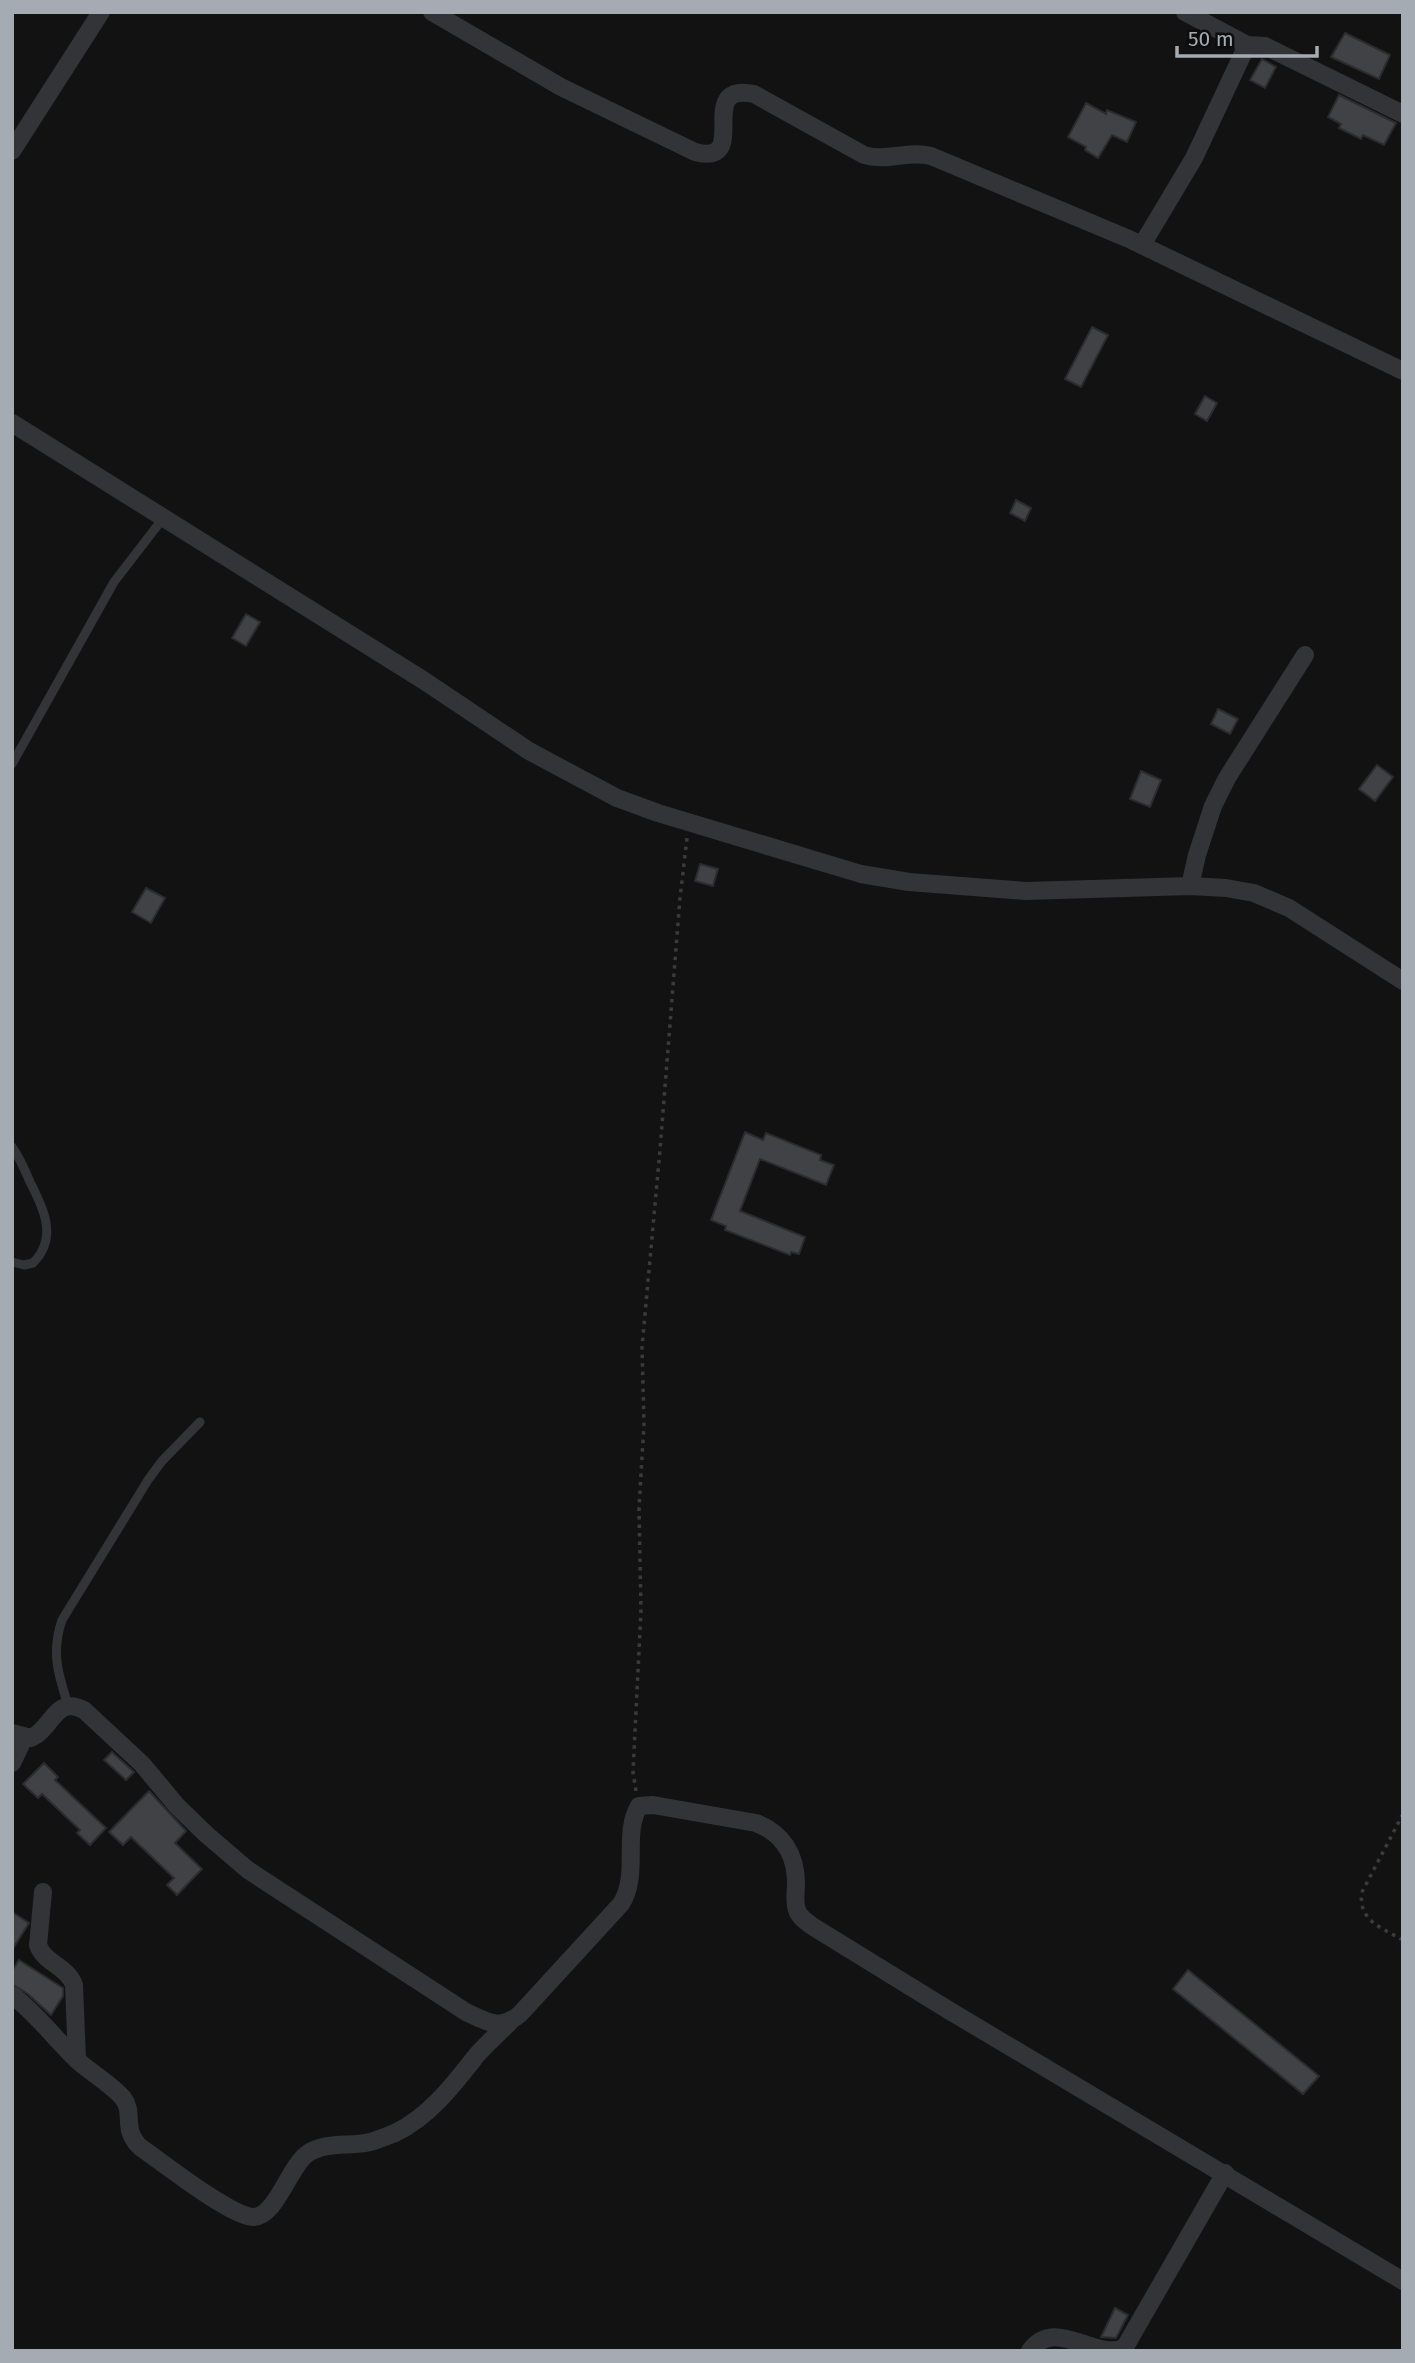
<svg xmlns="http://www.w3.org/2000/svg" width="1415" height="2363" font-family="'Fira Sans',sans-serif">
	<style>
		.building { fill: #414246; stroke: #2c2c2f; stroke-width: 2 }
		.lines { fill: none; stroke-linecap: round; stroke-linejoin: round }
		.path { stroke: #393c3f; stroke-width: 3.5; stroke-dasharray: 3.5 5; stroke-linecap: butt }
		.lane { stroke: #333438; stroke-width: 9 }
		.street { stroke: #333438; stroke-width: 18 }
	</style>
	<rect width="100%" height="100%" fill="#121213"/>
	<g class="building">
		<polygon points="1345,33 1390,55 1379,79 1331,57"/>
		<polygon points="1262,59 1276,67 1265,88 1250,80"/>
		<polygon points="1339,95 1396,123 1384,145 1363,135 1361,139 1339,128 1341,124 1328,117"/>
		<polygon points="1086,103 1106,114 1107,110 1136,122 1127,142 1112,135 1098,158 1085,150 1086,147 1068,137"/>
		<polygon points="1092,327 1108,335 1081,387 1065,379"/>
		<polygon points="1205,396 1217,403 1207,421 1195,414"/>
		<polygon points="1016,500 1031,508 1025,521 1010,513"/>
		<polygon points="246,614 260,622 246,646 232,638"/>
		<polygon points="1218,709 1238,719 1230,734 1211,724"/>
		<polygon points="1377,765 1393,777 1375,801 1359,789"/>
		<polygon points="1141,771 1161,780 1150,807 1130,799"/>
		<polygon points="700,864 718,869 713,886 695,881"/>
		<polygon points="146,888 165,898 151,923 132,912"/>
		<polygon points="745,1132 763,1140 766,1133 821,1155 820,1160 834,1165 826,1185 760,1159 740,1211 805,1237 799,1254 791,1252 790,1255 725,1230 726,1226 711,1220"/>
		<polygon points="112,1752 134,1772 126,1780 104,1760"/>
		<polygon points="44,1763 58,1777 55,1780 106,1828 90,1845 77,1833 80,1830 42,1794 38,1798 23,1784"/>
		<polygon points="149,1791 186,1831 175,1843 202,1869 177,1895 167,1885 174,1878 131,1837 123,1845 109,1832"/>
		<polygon points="12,1912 29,1923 12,1950"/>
		<polygon points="19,1960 63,1988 63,1996 51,2015 28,1994 12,1984 12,1971"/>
		<polygon points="1188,1970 1319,2076 1303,2094 1173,1989"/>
		<polygon points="1115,2308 1128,2315 1116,2338 1101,2337"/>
	</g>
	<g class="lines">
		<g class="path">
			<polyline points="636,1791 633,1772 641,1610 639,1508 644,1424 642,1347 660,1150 680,898 687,838"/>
			<path d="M1403 1814 1362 1892C1357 1920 1382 1928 1403 1940"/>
		</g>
		<g class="lane">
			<polyline points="12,764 114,582 164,517"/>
			<path d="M12 1147C20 1158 25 1170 30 1182 44 1209 58 1238 33 1263L24 1265 12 1262"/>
			<path d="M68 1705C58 1674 51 1652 62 1620L148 1480 162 1461 200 1422"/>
		</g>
		<g class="street">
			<path d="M432 12 561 87 695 152C753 167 693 81 754 94L864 155C887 162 908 150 931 156L1129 239 1403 371"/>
			<polyline points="1185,12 1247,45"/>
			<polyline points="12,151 101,12"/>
			<polyline points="1142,245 1194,158 1247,45 1265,46 1403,114"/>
			<polyline points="12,423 423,680 529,751 617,798 658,813 861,874 909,882 1026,891 1190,886 1226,888 1254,893 1289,908 1403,981"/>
			<polyline points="1190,886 1197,855 1213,806 1227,778 1305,655"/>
			<path d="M12 1733 31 1738C53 1728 55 1695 84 1710L142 1764 177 1806 207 1835 248 1870 466 2012C487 2022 500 2031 520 2014L621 1904C640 1874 622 1835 639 1806L653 1805 756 1823C782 1833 796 1854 796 1883 796 1891 794 1902 797 1910 799 1917 807 1922 812 1926L950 2011 1403 2281"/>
			<polyline points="12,1763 24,1738"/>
			<path d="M43 1892 38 1945C44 1963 67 1966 74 1985L77 2060"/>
			<path d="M12 1995C37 2014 55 2039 77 2060 91 2073 110 2083 123 2098 135 2114 121 2128 140 2147 162 2162 230 2216 253 2217 276 2217 289 2167 307 2154 325 2141 350 2147 370 2142 378 2140 387 2136 395 2133 429 2117 454 2084 476 2056 486 2044 499 2033 510 2022"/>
			<path d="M1030 2351C1055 2315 1097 2363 1125 2347L1225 2173"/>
		</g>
	</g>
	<rect width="1415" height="2363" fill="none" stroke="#a4abb3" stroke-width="28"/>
	<path d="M1177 46v10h140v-10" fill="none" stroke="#a4abb3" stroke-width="3.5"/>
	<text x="1188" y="46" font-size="21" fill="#a4abb3" stroke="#0d0d0e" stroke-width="5" paint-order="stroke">50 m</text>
</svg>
